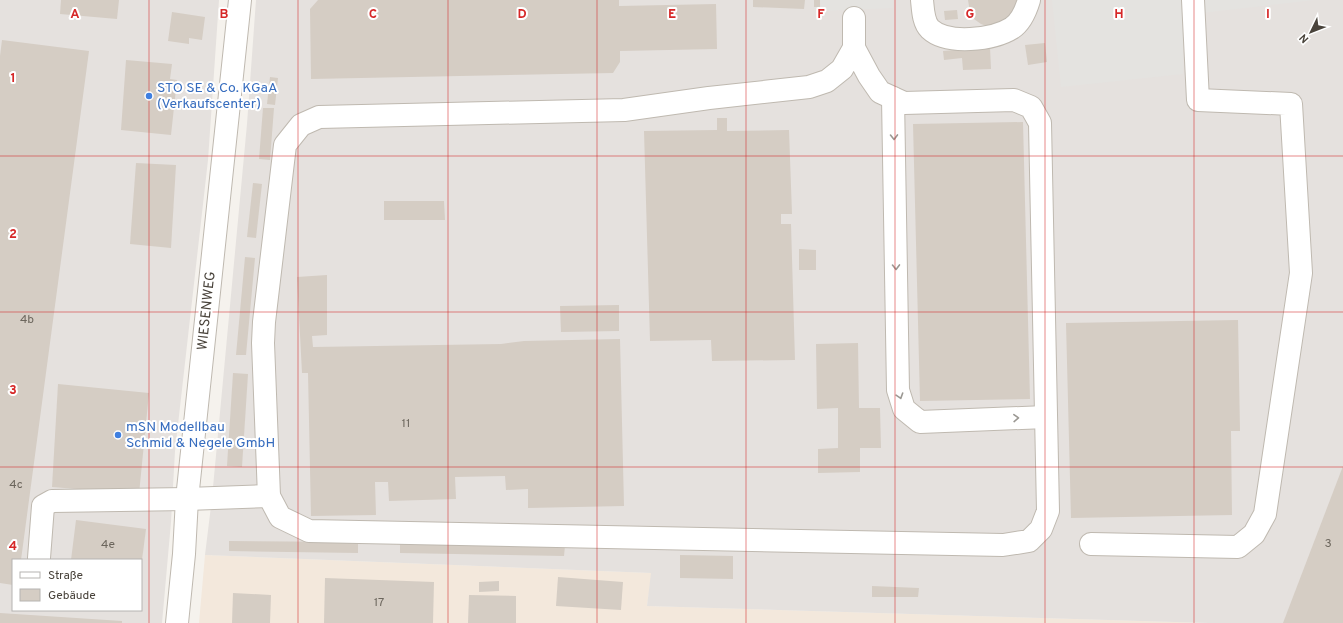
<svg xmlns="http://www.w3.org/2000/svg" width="1343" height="623" font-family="Overpass,sans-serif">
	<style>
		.commercial { fill: #f3e8dc }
		.industrial { fill: #e5e1de; fill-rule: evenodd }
		.parking { fill: #e4e3e0 }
		.building { fill: #d5cdc4 }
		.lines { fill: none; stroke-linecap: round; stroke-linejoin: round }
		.minor-casing { stroke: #bfb9b0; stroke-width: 24 }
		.minor { stroke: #fff; stroke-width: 22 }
		.oneway { stroke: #9b9893 }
		.grid { fill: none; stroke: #d62828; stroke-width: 1; stroke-opacity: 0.55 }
		.shop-dot { fill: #3f7fe0; stroke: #fff; stroke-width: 1.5 }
		.labels { text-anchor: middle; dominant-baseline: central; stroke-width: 4; stroke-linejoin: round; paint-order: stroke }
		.number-label { font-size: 12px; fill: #6c665d }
		.shop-label { font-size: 14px; fill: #366cbe; stroke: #fff; text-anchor: start }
		.street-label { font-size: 14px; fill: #49433b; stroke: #fff }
		.grid-label { font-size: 13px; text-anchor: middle; font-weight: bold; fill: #d62828; stroke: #fff; stroke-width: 4; stroke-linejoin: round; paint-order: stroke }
	</style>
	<rect width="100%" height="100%" fill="#f5f2ed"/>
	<polygon class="commercial" points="205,555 652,573 647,606 1208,623 199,623"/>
	<g class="industrial">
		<path d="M0 0H219L208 160 175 451 171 522 162 623H0ZM13 560H141V610H13Z"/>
		<polygon points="256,0 1343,0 1343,623 1208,623 647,606 651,573 205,555 212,498 247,124"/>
	</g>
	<g class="parking">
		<polygon points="820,0 893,0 893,8 822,11"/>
		<polygon points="1052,0 1315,0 1183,15 1183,74 1061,87"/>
	</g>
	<g class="building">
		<polygon points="61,0 119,0 117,19 60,14"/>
		<polygon points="318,0 619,0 619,6 716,4 717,49 620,51 620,62 613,73 311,79 310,9"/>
		<polygon points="753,0 805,0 804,9 753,7"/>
		<rect x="814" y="0" width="6" height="7"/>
		<polygon points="968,0 1017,0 1017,4 1011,19 989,27 981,24 974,19 970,12"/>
		<polygon points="957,10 958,19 945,20 944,11"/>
		<polygon points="172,12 205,17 202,40 189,38 189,44 168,41"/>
		<polygon points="2,40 89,51 21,560 13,560 13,585 0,583 0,56"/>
		<polygon points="1045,43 1047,62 1028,65 1025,45"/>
		<polygon points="990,47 991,69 963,70 962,58 944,60 943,51"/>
		<polygon points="126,60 172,64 170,79 177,80 171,135 121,130"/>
		<polygon points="270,77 278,78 275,105 267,104"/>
		<polygon points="263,108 274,108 270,160 259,159"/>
		<polygon points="717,118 727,118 727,131 789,130 792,214 781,214 781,224 791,224 795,360 712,361 711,340 650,341 644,131 717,130"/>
		<polygon points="1023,122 1030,399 920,401 913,124"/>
		<polygon points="136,163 176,165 171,248 130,244"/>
		<polygon points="253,183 262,184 256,238 247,237"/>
		<polygon points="384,201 444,201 445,220 384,220"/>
		<polygon points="799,249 816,250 816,270 799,270"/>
		<polygon points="245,257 255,258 246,355 236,355"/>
		<polygon points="327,275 327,335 312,336 313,347 501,344 524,341 620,339 624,506 528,508 528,489 506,490 505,476 455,477 456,499 389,501 388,482 375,482 376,515 311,516 308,373 302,373 297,277"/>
		<polygon points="619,305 619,331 561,332 560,306"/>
		<polygon points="1238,320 1240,431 1231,431 1232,515 1071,518 1066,323"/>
		<polygon points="858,343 859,408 880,408 881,448 860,448 860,472 818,473 818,449 838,448 838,408 817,409 816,344"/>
		<polygon points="233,373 248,374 242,467 227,466"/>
		<polygon points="58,384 149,393 139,494 52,487"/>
		<polygon points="1343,466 1343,623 1283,623"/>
		<polygon points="76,520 146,529 142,560 71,560"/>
		<polygon points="229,541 358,542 358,553 229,551"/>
		<polygon points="400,542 565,546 564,556 400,553"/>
		<polygon points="680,555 733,556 733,579 680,578"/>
		<polygon points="558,577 623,582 621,610 556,606"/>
		<polygon points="325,578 434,582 433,623 324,623"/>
		<polygon points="499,581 499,591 479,592 479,582"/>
		<polygon points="872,586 919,588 918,597 872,597"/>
		<polygon points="233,593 271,595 270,623 232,623"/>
		<polygon points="469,595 516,596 516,623 468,623"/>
		<polygon points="0,613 122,621 122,623 0,623"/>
	</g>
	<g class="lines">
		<defs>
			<g id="minor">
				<path d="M922 0C923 9 923 22 930 29 947 45 993 40 1012 28 1021 22 1026 10 1029 0"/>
				<polyline points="854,18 854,48 842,69 827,81 809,87 709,98 624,110 319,117 301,125 285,145 264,322 263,343 269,496 280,517 309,531 1003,545 1029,541 1041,529 1048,511 1040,123 1031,107 1014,100 904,103 880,92 869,76 854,48"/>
				<polyline points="893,98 898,390 904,409 920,422 1046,417"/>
				<polyline points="1091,544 1238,547 1254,534 1265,514 1301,273 1291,104 1198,100 1193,0"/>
				<polyline points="39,558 43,506 52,501 187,499 269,496"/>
				<polyline points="177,623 184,554 187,499 240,0"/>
			</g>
		</defs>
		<use href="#minor" class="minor-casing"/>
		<use href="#minor" class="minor"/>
	</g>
	<defs><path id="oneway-chevron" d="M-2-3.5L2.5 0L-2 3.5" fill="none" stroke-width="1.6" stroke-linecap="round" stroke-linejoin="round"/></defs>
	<g class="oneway">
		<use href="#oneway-chevron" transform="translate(894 137) rotate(89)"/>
		<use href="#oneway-chevron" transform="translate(896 267) rotate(89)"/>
		<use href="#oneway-chevron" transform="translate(900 396) rotate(72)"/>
		<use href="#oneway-chevron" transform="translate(1016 418) rotate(-2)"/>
	</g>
	<path class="grid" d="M149 0V623M298 0V623M448 0V623M597 0V623M746 0V623M895 0V623M1045 0V623M1194 0V623M0 156H1343M0 312H1343M0 467H1343"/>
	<g class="shop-dot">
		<circle cx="149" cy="96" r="4"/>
		<circle cx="118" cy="435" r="4"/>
	</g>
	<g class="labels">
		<g class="number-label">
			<text x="27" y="320">4b</text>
			<text x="406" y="424">11</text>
			<text x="16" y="485">4c</text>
			<text x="1328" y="544">3</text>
			<text x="108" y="545">4e</text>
			<text x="379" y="603">17</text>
		</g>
		<g class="shop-label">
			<text x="157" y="88">STO SE &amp; Co. KGaA<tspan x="157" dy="16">(Verkaufscenter)</tspan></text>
			<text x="126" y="427">mSN Modellbau<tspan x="126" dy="16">Schmid &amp; Negele GmbH</tspan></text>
		</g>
		<g class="street-label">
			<text transform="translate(207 311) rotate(-84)">WIESENWEG</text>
		</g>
	</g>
	<g class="grid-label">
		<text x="75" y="18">A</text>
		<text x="224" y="18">B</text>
		<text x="373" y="18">C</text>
		<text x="522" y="18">D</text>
		<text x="672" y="18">E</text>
		<text x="821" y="18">F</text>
		<text x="970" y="18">G</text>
		<text x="1119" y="18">H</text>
		<text x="1268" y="18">I</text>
		<text x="13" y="82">1</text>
		<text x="13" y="238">2</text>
		<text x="13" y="394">3</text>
		<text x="13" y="550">4</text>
	</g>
	<rect x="12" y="559" width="130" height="52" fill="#ffffff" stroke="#b6b4b1"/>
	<rect x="20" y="572" width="20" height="6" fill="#ffffff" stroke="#b6b4b1"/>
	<text x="48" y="579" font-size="12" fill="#49433b">Straße</text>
	<rect x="20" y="589" width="20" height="12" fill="#d5cdc4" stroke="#b6b4b1"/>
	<text x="48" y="599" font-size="12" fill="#49433b">Gebäude</text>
	<g transform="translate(1311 32) rotate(227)" stroke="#ffffff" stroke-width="3" paint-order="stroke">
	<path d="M0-3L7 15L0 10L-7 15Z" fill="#49433b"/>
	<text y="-6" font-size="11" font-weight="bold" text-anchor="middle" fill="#49433b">N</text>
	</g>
</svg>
